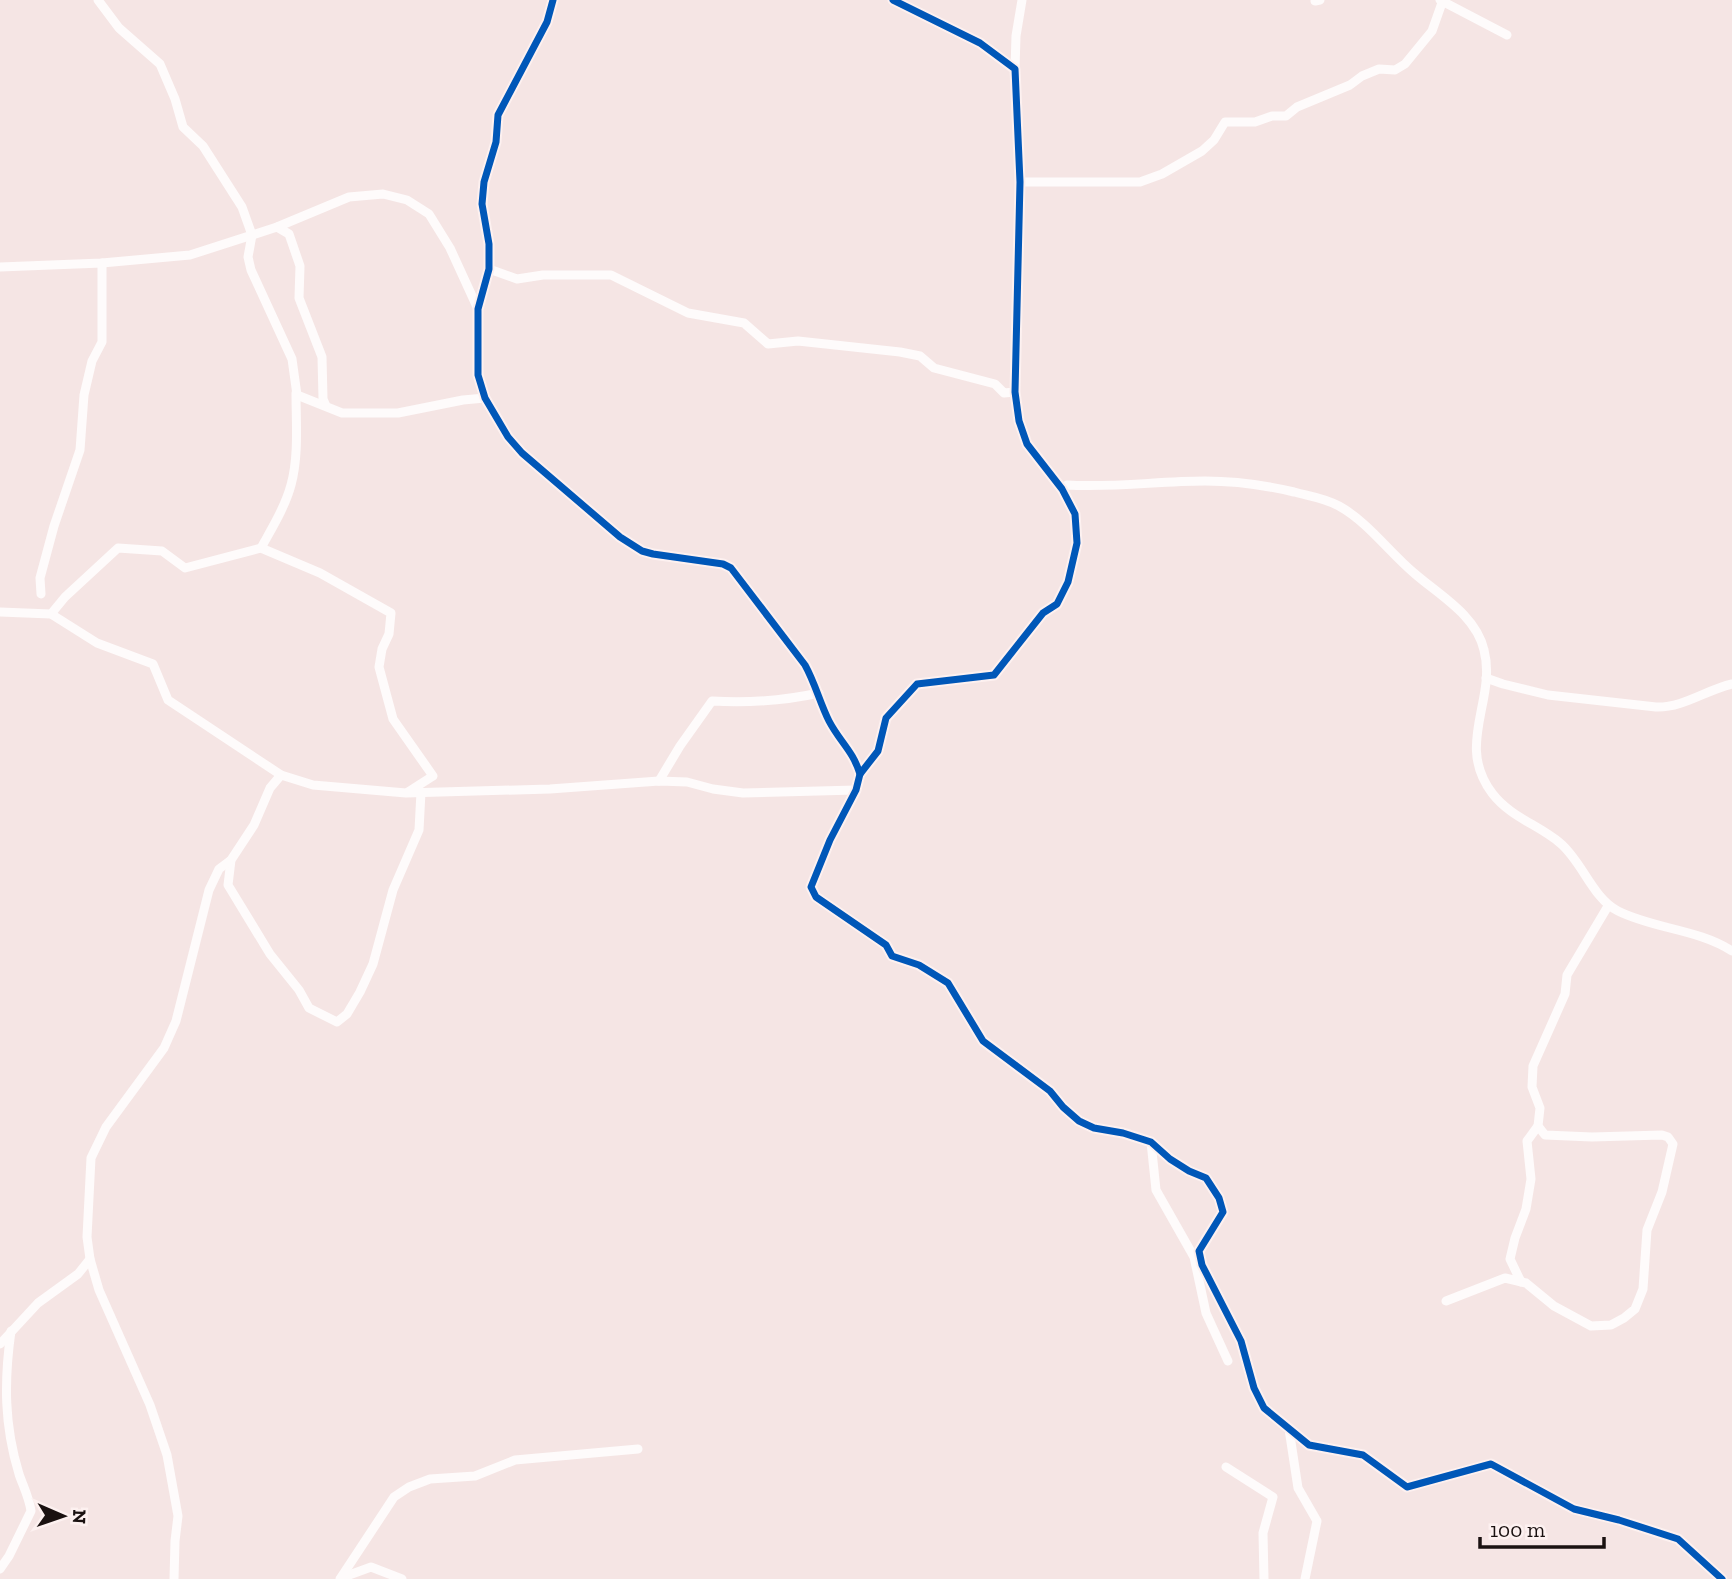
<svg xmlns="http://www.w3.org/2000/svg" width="1732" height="1579" font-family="'Zilla Slab',serif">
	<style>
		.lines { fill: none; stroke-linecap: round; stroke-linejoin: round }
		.minor { stroke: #fefbfb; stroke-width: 9 }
		.cycleway-casing { stroke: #fdf1f0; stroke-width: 11 }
		.cycleway { stroke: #0057b8; stroke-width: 7 }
	</style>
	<rect width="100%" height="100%" fill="#f5e5e4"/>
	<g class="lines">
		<g class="minor">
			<polyline points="98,0 119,28 160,64 175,99 183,127 203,146 242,207 252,235 248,257 251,270 292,359 297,395 342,413 398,413 463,400 485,398"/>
			<path d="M553 0 547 22 498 115 496 142 484 182 482 204 489 244V269L478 309V375L485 398 508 437 522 453 620 537 642 551 653 554 723 564 731 568 805 665C815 683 820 703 829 721 840 742 853 751 860 774"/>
			<polyline points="893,0 980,43 1015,69 1020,182 1015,392 1019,421 1027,444 1062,489 1075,514 1077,543 1068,582 1057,604 1043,613 994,675 917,684 886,718 878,751 860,774 856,790 830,840 811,887 816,897 886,945 892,956 919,965 948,983 983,1041 1050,1091 1063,1107 1079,1121 1094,1128 1123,1133 1151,1142 1170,1159 1189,1171 1206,1178 1219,1198 1223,1212 1199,1251 1202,1265 1241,1341 1254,1388 1264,1408 1309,1445 1363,1455 1407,1487 1491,1464 1574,1509 1619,1520 1678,1539 1722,1579"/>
			<polyline points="1440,0 1507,35"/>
			<polyline points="1315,1 1320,0"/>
			<polyline points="1015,69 1016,36 1022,0"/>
			<polyline points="1020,182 1140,182 1162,174 1202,151 1214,140 1225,122 1255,122 1272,116 1286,116 1297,107 1350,85 1362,76 1379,69 1395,70 1405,64 1432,31 1443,0"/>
			<polyline points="277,227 289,234 300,266 299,298 322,357 323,399 326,406"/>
			<polyline points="0,267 102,263 190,255 277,227 349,197 383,194 407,200 429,214 450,248 478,309"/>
			<polyline points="489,269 517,279 543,275 611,275 688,313 744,323 768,344 798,341 900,352 920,356 934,368 995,384 1004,393 1015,392"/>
			<path d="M1062 489 1067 485C1113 488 1159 481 1205 481 1235 481 1264 485 1294 492 1309 496 1325 498 1339 506 1368 522 1389 552 1414 573 1439 595 1476 615 1484 650 1497 700 1455 744 1492 793 1510 817 1539 825 1560 843 1582 861 1593 899 1618 911 1654 929 1698 929 1732 951"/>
			<path d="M261 548C272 528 285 507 291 485 299 456 296 422 296 393"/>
			<polyline points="41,594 40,578 54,526 80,450 84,395 92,361 102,342 102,263"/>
			<polyline points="0,612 51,614 97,643 153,664 168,700 281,775 313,785 406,793 550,789 659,781 687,782 713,789 743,793 856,790"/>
			<polyline points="51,614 65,597 118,548 162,551 185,568 261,548 320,573 391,613 389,634 382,649 379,667 393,719 433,776 408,792"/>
			<path d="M1486 678 1503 684 1548 695 1656 707C1683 708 1706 690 1732 684"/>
			<polyline points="281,775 270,788 254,825 231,860 228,885 270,954 299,990 309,1008 337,1022 347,1014 360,992 373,964 393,890 419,830 421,792"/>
			<path d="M659 781 680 746 712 701C749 703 783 701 819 693"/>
			<polyline points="1151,1142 1156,1190 1194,1257 1206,1313 1228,1361"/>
			<polyline points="1521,1282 1510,1259 1515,1238 1526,1209 1531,1179 1527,1141 1538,1126"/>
			<polyline points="1446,1301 1505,1278 1526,1283 1554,1306 1591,1326 1611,1325 1624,1318 1635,1309 1643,1289 1647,1230 1662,1192 1673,1144 1668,1137 1662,1135 1592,1137 1545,1135 1538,1126 1540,1108 1532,1087 1533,1066 1565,994 1567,975 1608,906"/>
			<polyline points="0,1344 38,1303 78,1274 90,1259"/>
			<polyline points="1289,1429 1298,1488 1317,1521 1305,1579"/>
			<polyline points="1226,1467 1273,1497 1263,1533 1264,1579"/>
			<path d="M0 1569 9 1556 31 1511C29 1497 23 1486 19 1474 4 1425 4 1381 11 1331"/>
			<polyline points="341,1578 371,1567 402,1579"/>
			<polyline points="174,1579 175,1541 178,1516 167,1455 150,1405 99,1290 90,1259 87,1237 91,1158 106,1127 164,1048 176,1021 209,890 219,869 231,860"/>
			<polyline points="340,1579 394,1497 409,1487 430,1479 475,1476 515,1460 638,1449"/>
		</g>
		<defs>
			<g id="cycleway">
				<path d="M553 0 547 22 498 115 496 142 484 182 482 204 489 244V269L478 309V375L485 398 508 437 522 453 620 537 642 551 653 554 723 564 731 568 805 665C815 683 820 703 829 721 840 742 853 751 860 774"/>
				<polyline points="893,0 980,43 1015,69 1020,182 1015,392 1019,421 1027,444 1062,489 1075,514 1077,543 1068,582 1057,604 1043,613 994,675 917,684 886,718 878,751 860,774 856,790 830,840 811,887 816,897 886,945 892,956 919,965 948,983 983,1041 1050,1091 1063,1107 1079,1121 1094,1128 1123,1133 1151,1142 1170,1159 1189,1171 1206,1178 1219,1198 1223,1212 1199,1251 1202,1265 1241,1341 1254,1388 1264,1408 1309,1445 1363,1455 1407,1487 1491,1464 1574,1509 1619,1520 1678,1539 1722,1579"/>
			</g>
		</defs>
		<use href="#cycleway" class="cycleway-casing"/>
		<use href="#cycleway" class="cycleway"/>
	</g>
	<g transform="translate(63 1516) rotate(92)" stroke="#fdf1f0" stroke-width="5" paint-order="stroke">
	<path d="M0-5L12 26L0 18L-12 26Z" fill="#1a1110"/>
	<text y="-10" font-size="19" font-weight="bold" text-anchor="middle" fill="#1a1110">N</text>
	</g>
	<path d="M1480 1537v10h124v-10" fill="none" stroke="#1a1110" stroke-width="3.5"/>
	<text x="1490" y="1537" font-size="21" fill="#1a1110" stroke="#fdf1f0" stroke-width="5" paint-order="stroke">100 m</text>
</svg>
